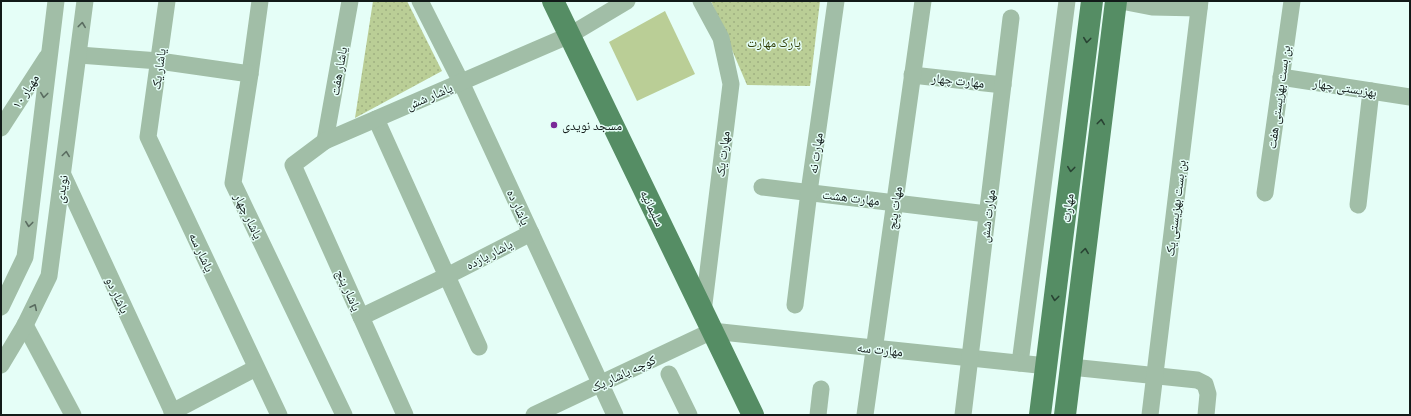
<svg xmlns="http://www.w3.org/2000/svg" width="1411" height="416" font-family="Manrope,'Noto Naskh Arabic',sans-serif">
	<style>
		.grass { fill: url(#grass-dots) }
		.garden { fill: #bace96 }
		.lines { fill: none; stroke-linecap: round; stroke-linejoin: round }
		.minor { stroke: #a1bea7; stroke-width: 17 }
		.major { stroke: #558d64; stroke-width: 22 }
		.oneway { stroke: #5a6c60 }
		.oneway2 { stroke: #294333 }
		.poi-dot { fill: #7a2898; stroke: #e5fef7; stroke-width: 1.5 }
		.labels { text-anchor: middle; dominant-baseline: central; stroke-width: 3; stroke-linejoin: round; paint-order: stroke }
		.park-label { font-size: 13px; fill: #324008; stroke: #e5fef7 }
		.street-label { font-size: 13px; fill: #121b19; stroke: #e5fef7 }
		.poi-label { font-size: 13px; fill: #121b19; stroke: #e5fef7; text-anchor: start }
	</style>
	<defs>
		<pattern id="grass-dots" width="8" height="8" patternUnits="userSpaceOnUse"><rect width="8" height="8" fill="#bace96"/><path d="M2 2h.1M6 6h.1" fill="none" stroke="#9fb081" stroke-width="1.8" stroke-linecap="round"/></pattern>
	</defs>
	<rect width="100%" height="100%" fill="#e5fef7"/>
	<g class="grass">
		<polygon points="373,1 407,1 442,71 355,118"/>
		<polygon points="711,1 820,1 810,86 747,85"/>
	</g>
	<polygon class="garden" points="665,11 695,74 637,101 609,42"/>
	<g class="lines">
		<g class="minor">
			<polyline points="167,1 148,137 279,415"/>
			<polyline points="260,1 250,74 233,183 344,415"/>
			<polyline points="420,1 461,82 615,415"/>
			<polyline points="701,1 721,38 731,84 703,312"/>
			<polyline points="1121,1 1152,7 1199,8"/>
			<polyline points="79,55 159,61 250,74"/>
			<polyline points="912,75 1003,85"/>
			<polyline points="1281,77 1410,97"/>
			<polyline points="376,119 479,347"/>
			<polyline points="1,128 47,57"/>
			<polyline points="325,141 350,1"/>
			<polyline points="63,175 174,415"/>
			<polyline points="762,187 987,214"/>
			<polyline points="1265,193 1292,1"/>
			<polyline points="1358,205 1371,91"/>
			<polyline points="795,305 809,192 836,1"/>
			<polyline points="1,307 25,257 56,1"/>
			<polyline points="361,317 447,276 531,233"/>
			<polyline points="25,325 73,415"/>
			<polyline points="1020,363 1067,1"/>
			<polyline points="1,365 25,325 49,276 85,1"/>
			<polyline points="1071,367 1197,380 1205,384 1208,394 1206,415"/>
			<polyline points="669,374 689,415"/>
			<polyline points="172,412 256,368"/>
			<polyline points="405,415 293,165 325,141 570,35 627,1"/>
			<polyline points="534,415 712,331 1047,366"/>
			<polyline points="818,415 821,389"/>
			<polyline points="865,415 923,1"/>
			<polyline points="963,415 1011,18"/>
			<polyline points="1150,415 1200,1"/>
		</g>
		<g class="major">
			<polyline points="553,1 753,415"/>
			<polyline points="1040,415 1092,1"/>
			<polyline points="1065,415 1116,1"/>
		</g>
	</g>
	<defs><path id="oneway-chevron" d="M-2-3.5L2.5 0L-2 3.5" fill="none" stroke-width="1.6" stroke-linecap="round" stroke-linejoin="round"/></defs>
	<g class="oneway">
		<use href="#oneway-chevron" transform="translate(82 25) rotate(-83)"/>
		<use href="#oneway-chevron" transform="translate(44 95) rotate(97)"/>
		<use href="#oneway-chevron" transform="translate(66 154) rotate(-82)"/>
		<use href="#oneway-chevron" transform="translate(29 224) rotate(97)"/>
		<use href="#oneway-chevron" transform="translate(34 307) rotate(-64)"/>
	</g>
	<g class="oneway2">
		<use href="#oneway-chevron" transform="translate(1087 40) rotate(97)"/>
		<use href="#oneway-chevron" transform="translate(1101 122) rotate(-83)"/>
		<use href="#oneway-chevron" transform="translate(1071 169) rotate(97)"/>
		<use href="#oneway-chevron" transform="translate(1085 251) rotate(-83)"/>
		<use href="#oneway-chevron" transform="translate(1055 298) rotate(97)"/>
	</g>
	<circle class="poi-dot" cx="554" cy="125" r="4"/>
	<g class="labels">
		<g class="park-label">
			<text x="774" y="42">پارک مهارت</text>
		</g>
		<g class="street-label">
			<text transform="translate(158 69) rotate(-82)">یاشار یک</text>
			<text transform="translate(338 71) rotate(-80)">یاشار هفت</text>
			<text transform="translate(958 80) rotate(6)">مهارت چهار</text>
			<text transform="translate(1345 87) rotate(9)">بهزیستی چهار</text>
			<text transform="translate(25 91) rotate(-57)">مهیار ۱۰</text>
			<text transform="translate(429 96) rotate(-23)">یاشار شش</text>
			<text transform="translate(1278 97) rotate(-82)">بن بست بهزیستی هفت</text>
			<text transform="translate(815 153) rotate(-82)">مهارت نه</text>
			<text transform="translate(722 154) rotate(-83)">مهارت یک</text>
			<text transform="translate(61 189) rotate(-82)">نویدی</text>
			<text transform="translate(851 197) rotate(7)">مهارت هشت</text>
			<text transform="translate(519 207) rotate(65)">یاشار ده</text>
			<text transform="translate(653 208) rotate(64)">سلیمانیه</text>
			<text transform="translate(894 208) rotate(-82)">مهات پنج</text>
			<text transform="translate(1067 208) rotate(-83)">مهارت</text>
			<text transform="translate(1175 208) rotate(-83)">بن بست بهزیستی یک</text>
			<text transform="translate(249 216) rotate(64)">یاشار چهار</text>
			<text transform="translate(987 216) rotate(-83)">مهارت شش</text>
			<text transform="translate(202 252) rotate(65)">یاشار سه</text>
			<text transform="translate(489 254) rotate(-27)">یاشار یازده</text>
			<text transform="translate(349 290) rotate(66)">یاشار پنج</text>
			<text transform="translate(118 295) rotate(65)">یاشار دو</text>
			<text transform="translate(880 349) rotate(6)">مهارت سه</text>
			<text transform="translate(623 373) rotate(-25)">کوچه یاشار یک</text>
		</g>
		<g class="poi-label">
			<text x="562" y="125">مسجد نویدی</text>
		</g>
	</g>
	<rect width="1411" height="416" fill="none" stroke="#121b19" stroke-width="4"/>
</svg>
